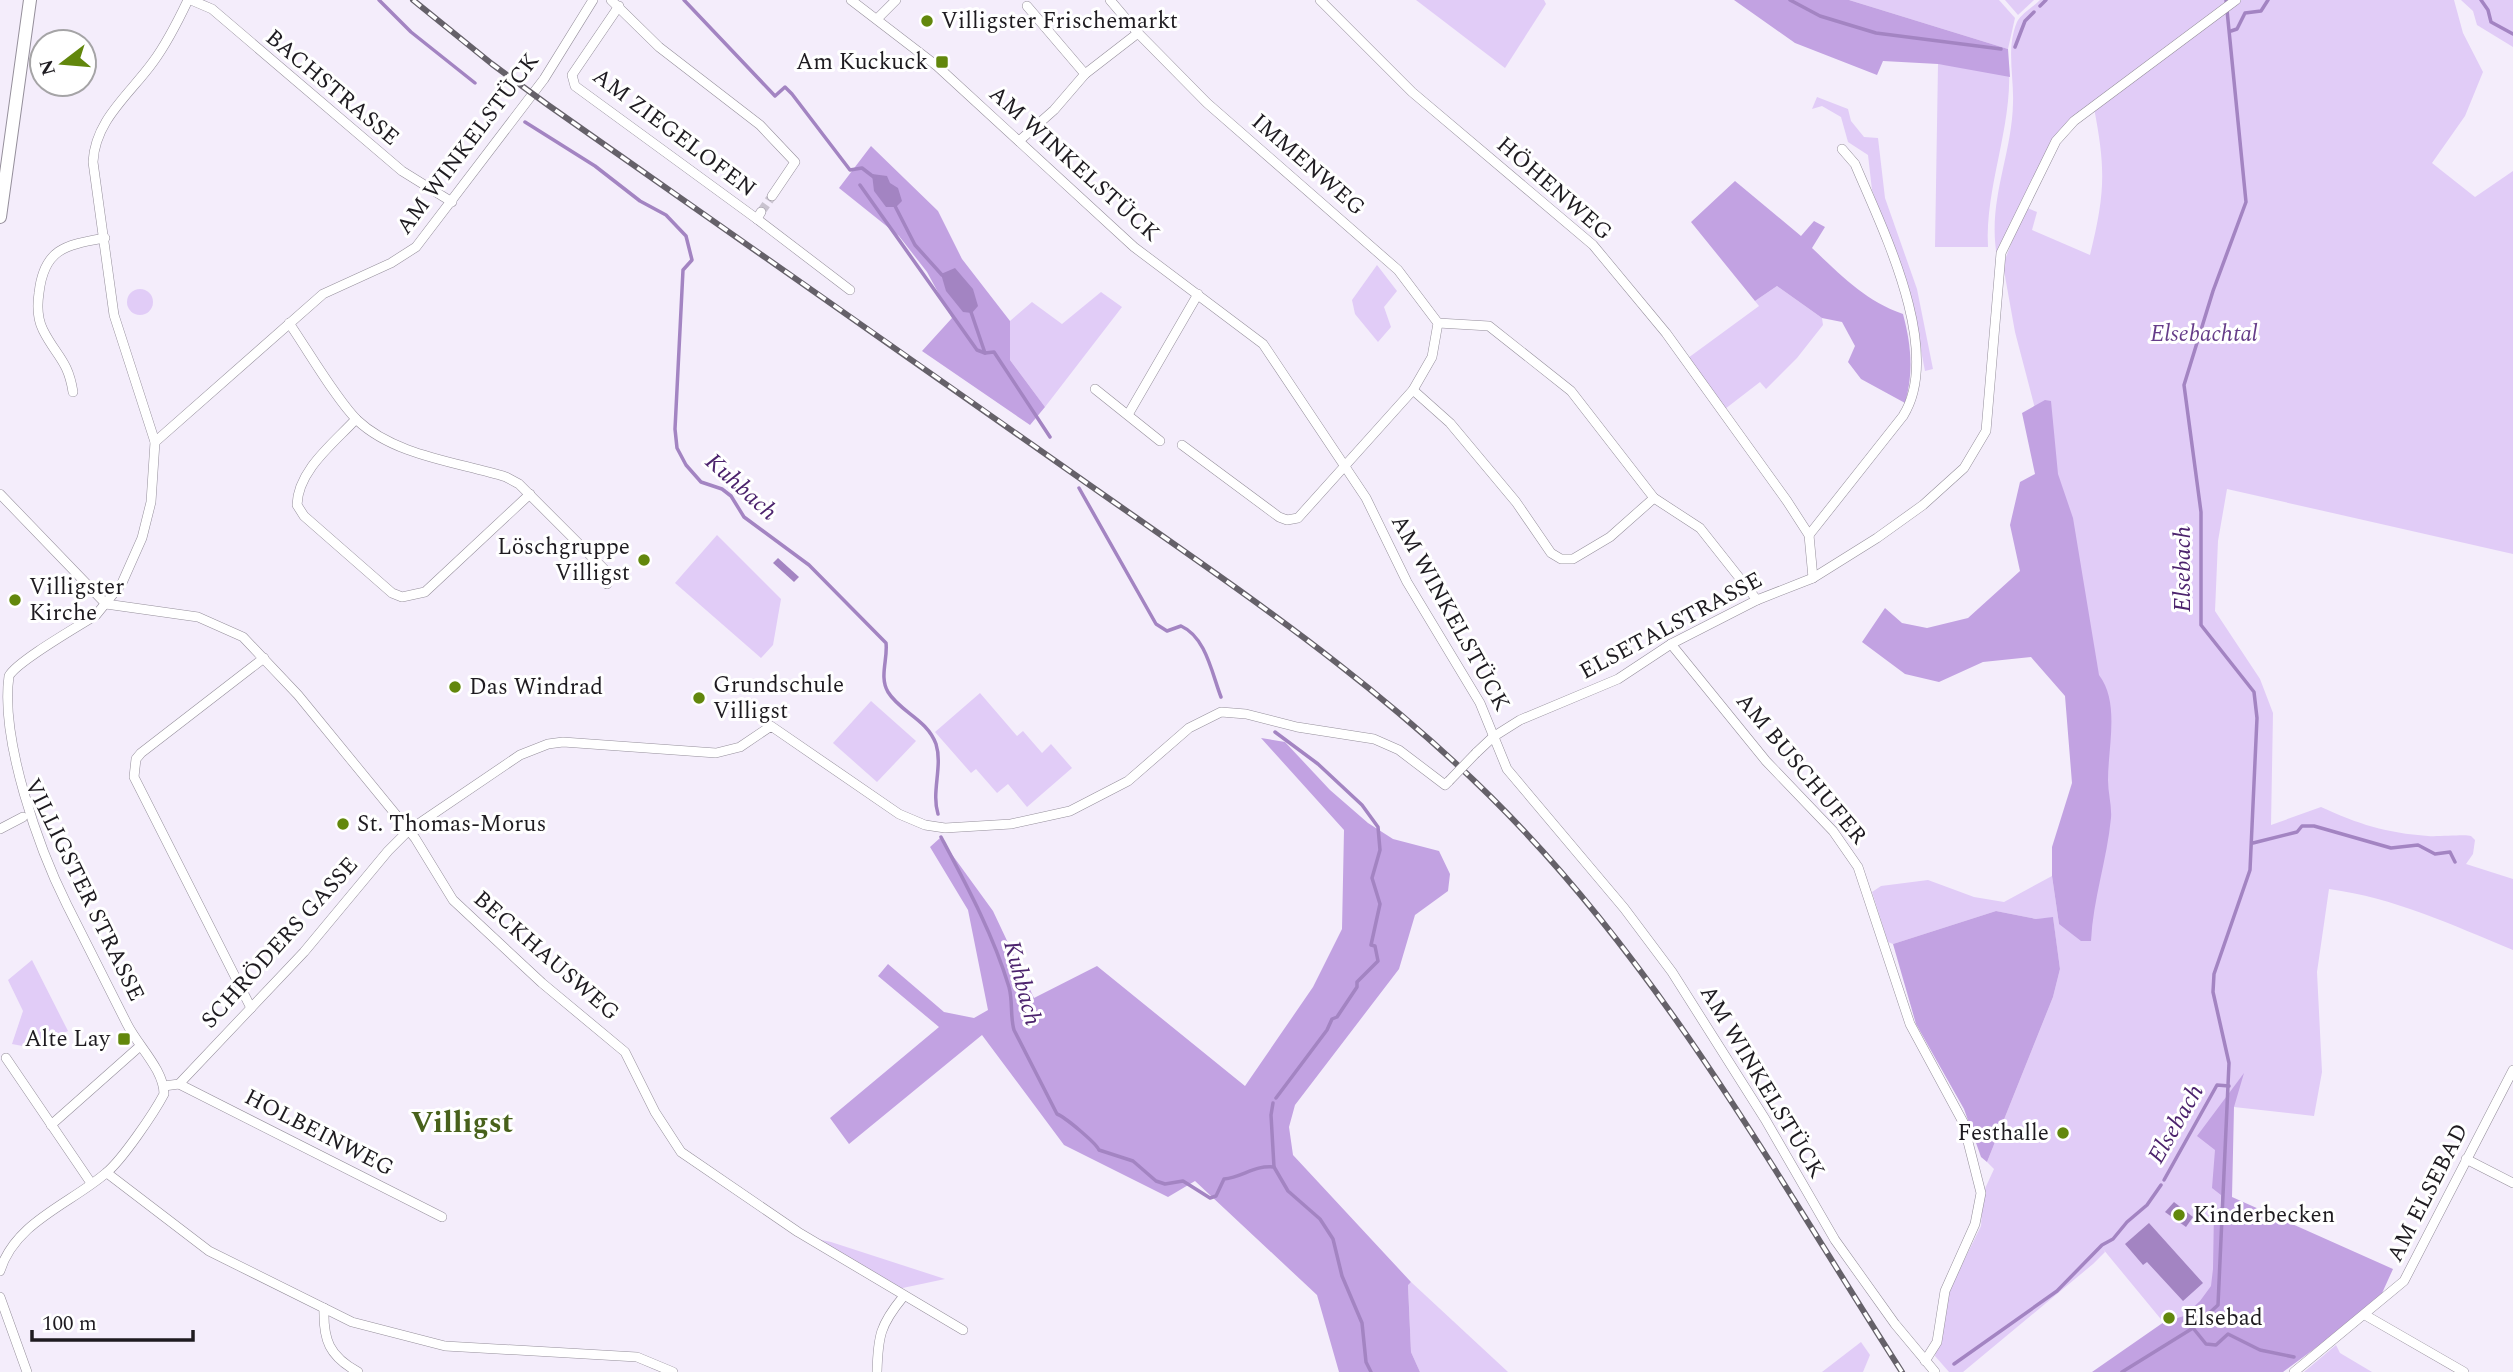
<svg xmlns="http://www.w3.org/2000/svg" width="2513" height="1372" font-family="Spectral,serif">
	<style>
		.green { fill: #e1ccf7 }
		.forest { fill: #c2a2e2 }
		.water { fill: #a384c2 }
		.lines { fill: none; stroke-linecap: round; stroke-linejoin: round }
		.stream { stroke: #a384c2; stroke-width: 3.5 }
		.street-tunnel { stroke: #c9c3cf; stroke-width: 9; stroke-dasharray: 9 4.5; stroke-linecap: butt }
		.street-casing { stroke: #958f9b; stroke-width: 10 }
		.secondary-casing { stroke: #958f9b; stroke-width: 14 }
		.street { stroke: #fff; stroke-width: 9 }
		.secondary { stroke: #fff; stroke-width: 12 }
		.rail-casing { stroke: #656169; stroke-width: 6 }
		.rail { stroke: #fff; stroke-width: 3.5; stroke-dasharray: 10; stroke-linecap: butt }
		.street-bridge-casing { stroke: #958f9b; stroke-width: 10; stroke-linecap: butt }
		.street-bridge { stroke: #fff; stroke-width: 9 }
		.poi-dot { fill: #62870c; stroke: #fff; stroke-width: 2.5 }
		.labels { text-anchor: middle; dominant-baseline: central; stroke-width: 6; stroke-linejoin: round; paint-order: stroke }
		.poi-label { font-size: 23px; fill: #1e1b20; stroke: #fff; text-anchor: start }
		.street-label { font-size: 23px; fill: #1e1b20; stroke: #fff }
		.park-label { font-size: 23px; font-style: italic; fill: #663d89; stroke: #fff }
		.water-label { font-size: 24px; font-style: italic; fill: #4c236d; stroke: #fff }
		.district-label { font-size: 30px; font-weight: bold; fill: #48611b; stroke: #fff }
	</style>
	<rect width="100%" height="100%" fill="#f4edfb"/>
	<g class="green">
		<polygon points="1416,0 1544,0 1546,4 1505,68"/>
		<polygon points="1849,0 1999,0 2015,18 2008,49"/>
		<polygon points="2005,0 2034,0 2018,15"/>
		<path d="M2040 0H2454L2463 33 2483 72 2465 116 2432 163 2475 197 2513 171V554L2227 489 2218 541 2215 611 2260 679 2273 713 2271 825 2321 807C2358 824 2386 833 2428 836 2438 837 2466 834 2471 836L2475 840 2473 854 2466 864 2513 879V950C2452 925 2395 898 2329 889L2317 972 2322 1072 2314 1116 2234 1107 2225 1098 2230 1195 2223 1310 2169 1329 2103 1249 2105 1252 2093 1264 1963 1372H1949L1935 1356 1949 1291 1981 1226 1983 1193 1994 1169 1987 1162 2053 997 2060 969 2053 918 2036 919 1996 911 1893 944 1888 942 1872 892 1881 886 1928 880 1974 897 2004 902 2052 876 2059 924 2102 749 2037 416 2015 332 2003 265 2025 207 2037 212 2032 230 2090 255C2105 194 2106 170 2094 108L2054 140 1997 257C1987 201 2012 156 2013 103 2014 76 2006 48 2017 22 2021 14 2033 7 2040 0Z"/>
		<polygon points="2461,0 2513,0 2513,47 2477,25 2473,11"/>
		<path d="M1938 64 2009 68C2012 129 1985 187 1988 247H1935Z"/>
		<polygon points="1817,97 1848,109 1851,121 1864,137 1878,138 1885,198 1917,289 1933,369 1925,371 1909,289 1872,190 1868,155 1848,142 1841,117 1822,106 1812,109"/>
		<polygon points="1377,265 1397,291 1384,307 1391,327 1378,342 1355,314 1352,300"/>
		<polygon points="1777,286 1822,318 1823,325 1797,358 1766,389 1760,382 1725,409 1688,358 1759,306 1755,301"/>
		<circle cx="140" cy="302" r="13"/>
		<polygon points="1101,292 1122,307 1045,407 1010,360 1010,321 1032,302 1062,324"/>
		<polygon points="717,535 781,599 773,645 761,658 675,583"/>
		<polygon points="980,693 1017,736 1023,731 1042,753 1051,744 1072,768 1027,807 1008,784 997,793 976,769 971,773 935,732"/>
		<polygon points="871,701 916,741 877,782 833,743"/>
		<polygon points="32,960 68,1031 33,1048 12,1044 23,1011 8,980"/>
		<polygon points="813,1238 831,1242 945,1279 898,1289"/>
		<polygon points="1411,1282 1508,1372 1420,1372 1411,1352 1408,1284"/>
		<polygon points="1861,1342 1870,1355 1863,1372 1822,1372"/>
		<polygon points="2336,1345 2340,1353 2372,1372 2304,1372"/>
	</g>
	<g class="forest">
		<polygon points="1734,0 1849,0 2008,49 2010,77 1938,64 1883,61 1877,75 1795,43"/>
		<polygon points="871,146 938,211 962,259 1010,321 1010,360 1045,407 1030,425 922,351 952,318 927,272 899,236 839,188"/>
		<path d="M1735 181 1801 236 1814 221 1825 227 1812 248C1841 275 1865 301 1903 314 1911 344 1914 372 1905 403L1861 379 1848 362 1855 346 1842 322 1822 318 1777 286 1755 301 1691 222Z"/>
		<path d="M2045 400 2051 401 2058 474 2073 518 2099 675C2120 702 2108 747 2108 780 2108 793 2112 806 2111 818 2107 860 2093 899 2091 941H2081L2059 924 2052 876V847L2072 783 2065 696 2031 657 1983 662 1939 682 1905 674 1862 642 1885 608 1902 623 1927 628 1968 618 2020 571 2010 525 2020 482 2035 474 2022 413Z"/>
		<polygon points="1261,738 1285,742 1330,790 1368,823 1393,839 1439,851 1450,874 1448,891 1415,915 1399,969 1295,1105 1289,1127 1293,1155 1411,1282 1408,1285 1411,1352 1420,1372 1339,1372 1317,1295 1195,1181 1168,1197 1064,1145 982,1035 849,1144 830,1118 939,1027 878,976 888,964 944,1012 974,1018 988,1010 968,910 930,847 940,838 993,911 1034,998 1097,966 1245,1086 1313,987 1342,929 1344,830"/>
		<polygon points="1996,911 2036,919 2053,917 2060,969 2053,997 1987,1162 1981,1157 1964,1109 1916,1024 1893,944"/>
		<polygon points="2244,1073 2234,1107 2232,1197 2393,1269 2378,1302 2283,1372 2092,1372 2164,1322 2184,1316 2200,1301 2211,1286 2213,1269 2214,1211 2221,1207 2221,1195 2212,1188 2215,1150 2197,1136"/>
	</g>
	<g class="water">
		<polygon points="872,174 887,176 890,183 898,188 902,201 896,207 886,207 874,191"/>
		<polygon points="955,268 973,289 978,306 972,313 963,312 946,291 941,274"/>
		<polygon points="778,558 799,577 794,582 773,563"/>
		<polygon points="2174,1202 2193,1217 2186,1227 2165,1212"/>
		<polygon points="2149,1223 2203,1283 2183,1301 2147,1262 2143,1265 2125,1244"/>
	</g>
	<g class="lines">
		<g class="stream">
			<polyline points="379,0 411,32 475,83"/>
			<polyline points="684,0 775,96 785,87 792,94 850,170 862,168 875,178"/>
			<polyline points="1790,0 1820,16 1876,33 2001,49"/>
			<polyline points="2481,0 2488,10 2491,22 2513,34"/>
			<polyline points="2040,6 2046,0"/>
			<polyline points="2231,31 2237,29 2245,13 2261,11 2268,0"/>
			<polyline points="2015,47 2025,21 2034,12"/>
			<path d="M525 122 595 166 640 201 666 215 686 236 692 260 683 270 675 429 677 448 686 465 701 482 722 489 731 496 744 517 809 565 886 643C888 659 879 677 888 692 900 712 927 719 936 744 943 766 931 792 938 814"/>
			<polyline points="860,185 977,350 985,353"/>
			<polyline points="894,204 915,245 942,275"/>
			<polyline points="971,312 985,353 994,352 1050,437"/>
			<path d="M1079 488 1156 624 1167 631 1181 626C1206 637 1212 674 1221 697"/>
			<polyline points="1275,732 1318,764 1362,805 1378,827 1380,850 1372,878 1380,904 1371,945 1375,946 1378,961 1357,982 1357,987 1337,1017 1332,1019 1327,1030 1276,1098"/>
			<path d="M941 837C967 886 993 934 1009 987 1013 1002 1010 1016 1014 1030L1057 1114C1065 1117 1096 1143 1099 1150L1133 1161 1156 1181 1165 1184 1183 1181 1210 1198 1216 1196 1224 1179C1243 1177 1254 1165 1274 1167L1288 1191 1320 1219 1333 1239 1342 1276 1362 1323 1366 1362 1371 1372"/>
			<polyline points="2253,843 2297,832 2302,826 2314,826 2391,848 2418,845 2435,854 2450,852 2455,862"/>
			<polyline points="1273,1103 1271,1115 1274,1167"/>
			<polyline points="2164,1180 2217,1085 2229,1086"/>
			<polyline points="2193,1328 2206,1344 2216,1345 2228,1334 2260,1350 2294,1357"/>
			<polyline points="1954,1364 2057,1291 2102,1245 2113,1239 2127,1222 2147,1205 2161,1185"/>
			<polyline points="2122,1372 2193,1328 2218,1305 2229,1063 2213,992 2214,974 2250,870 2257,718 2254,692 2201,625 2201,512 2184,385 2213,291 2246,202 2226,0"/>
		</g>
		<polyline class="street-tunnel" points="761,212 772,196"/>
		<defs>
			<g id="street">
				<polyline points="191,0 212,9 402,171 452,202"/>
				<polyline points="611,0 659,47 760,125 795,162 772,196"/>
				<polyline points="851,0 937,66 1134,247 1263,344 1366,498 1407,582 1480,703 1507,769 1624,908 1672,972 1765,1119 1835,1240 1895,1324 1935,1372"/>
				<polyline points="1110,0 1138,33"/>
				<polyline points="1320,0 1412,92 1593,245 1666,333 1787,501 1809,535 1813,578"/>
				<polyline points="619,6 572,75 575,86 757,219"/>
				<polyline points="1027,6 1085,74"/>
				<polyline points="877,19 896,0"/>
				<polyline points="1019,141 1054,110 1085,74 1138,33 1207,103 1398,270 1438,323 1432,357 1413,390 1298,518 1287,520 1279,517 1182,445"/>
				<polyline points="761,212 757,219 850,290"/>
				<path d="M289 323C307 349 336 399 357 420 395 456 458 462 506 477L519 484 604 569 607 584"/>
				<polyline points="1438,323 1489,326 1571,391 1654,498 1700,528 1757,600"/>
				<polyline points="1095,389 1160,441"/>
				<polyline points="1413,390 1450,423 1516,502 1551,553 1561,559 1573,559 1610,537 1654,498"/>
				<path d="M73 392C68 360 56 356 43 330 37 318 37 306 39 293 44 248 66 245 105 238"/>
				<polyline points="1129,413 1198,294"/>
				<path d="M356 419C334 443 298 470 297 505L304 516 392 593 402 597 425 592 530 494"/>
				<polyline points="155,442 323,294 391,263 416,247 544,79 593,0"/>
				<polyline points="0,494 106,604"/>
				<path d="M1809 535 1903 416C1944 351 1882 228 1855 164L1842 149"/>
				<polyline points="106,604 198,617 243,637 298,695 415,838 453,900 542,983 625,1052 655,1112 681,1152 798,1232 963,1330"/>
				<polyline points="1671,644 1766,761 1833,831 1858,867 1910,1024 1963,1122 1981,1193 1975,1224 1945,1291 1937,1342 1925,1361"/>
				<polyline points="1476,753 1493,737 1520,720 1618,679 1671,644 1757,600 1813,578 1877,538 1923,505 1964,468 1986,431 2001,253 2056,141 2074,121 2236,0"/>
				<polyline points="0,829 23,817"/>
				<polyline points="251,1008 134,777 136,759 141,753 264,658"/>
				<polyline points="6,1058 91,1183"/>
				<polyline points="179,1084 442,1217"/>
				<polyline points="164,1086 179,1084 304,952 388,851 408,831 520,755 548,744 563,742 716,753 740,747 771,726 899,814 925,825 945,828 1011,824 1070,811 1128,781 1189,728 1221,712 1246,714 1297,727 1374,739 1399,750 1445,785 1449,781"/>
				<polyline points="51,1125 139,1047"/>
				<polyline points="2466,1159 2513,1183"/>
				<polyline points="107,1173 209,1251 352,1322 445,1346 637,1357 673,1372"/>
				<path d="M0 1271C15 1222 70 1204 106 1173 122 1160 154 1113 164 1094 164 1070 138 1046 127 1024 107 985 87 945 67 905 39 849 0 740 9 676 17 661 79 626 96 615L122 583 142 538 151 502 155 442 114 315 93 162C95 120 130 94 153 62 167 43 178 21 188 0"/>
				<polyline points="0,1297 27,1372"/>
				<path d="M324 1308C323 1340 329 1356 358 1372"/>
				<polyline points="2365,1315 2464,1372"/>
				<path d="M877 1372C878 1336 880 1325 903 1297"/>
				<polyline points="2294,1372 2404,1281 2513,1070"/>
			</g>
			<polyline id="secondary" points="0,217 30,0"/>
		</defs>
		<use href="#street" class="street-casing"/>
		<use href="#secondary" class="secondary-casing"/>
		<use href="#street" class="street"/>
		<use href="#secondary" class="secondary"/>
		<defs>
			<path id="rail" d="M413 0 492 64 548 105C726 230 904 354 1081 479 1236 588 1394 692 1524 831 1675 991 1784 1188 1902 1372"/>
		</defs>
		<use href="#rail" class="rail-casing"/>
		<use href="#rail" class="rail"/>
		<defs>
			<polyline id="street-bridge" points="1449,781 1476,753"/>
		</defs>
		<use href="#street-bridge" class="street-bridge-casing"/>
		<use href="#street-bridge" class="street-bridge"/>
	</g>
	<g class="poi-dot">
		<circle cx="927" cy="21" r="7"/>
		<rect x="935" y="55" width="14" height="14" rx="3.5"/>
		<circle cx="644" cy="560" r="7"/>
		<circle cx="15" cy="600" r="7"/>
		<circle cx="455" cy="687" r="7"/>
		<circle cx="699" cy="698" r="7"/>
		<circle cx="343" cy="824" r="7"/>
		<rect x="117" y="1032" width="14" height="14" rx="3.5"/>
		<circle cx="2063" cy="1133" r="7"/>
		<circle cx="2179" cy="1215" r="7"/>
		<circle cx="2169" cy="1318" r="7"/>
	</g>
	<g class="labels">
		<g class="poi-label">
			<text x="941" y="21">Villigster Frischemarkt</text>
			<text x="928" y="62" text-anchor="end">Am Kuckuck</text>
			<text x="630" y="547" text-anchor="end">Löschgruppe<tspan x="630" dy="26">Villigst</tspan></text>
			<text x="29" y="587">Villigster<tspan x="29" dy="26">Kirche</tspan></text>
			<text x="713" y="685">Grundschule<tspan x="713" dy="26">Villigst</tspan></text>
			<text x="469" y="687">Das Windrad</text>
			<text x="357" y="824">St. Thomas-Morus</text>
			<text x="110" y="1039" text-anchor="end">Alte Lay</text>
			<text x="2049" y="1133" text-anchor="end">Festhalle</text>
			<text x="2193" y="1215">Kinderbecken</text>
			<text x="2183" y="1318">Elsebad</text>
		</g>
		<g class="street-label">
			<text transform="translate(332 88) rotate(40)">BACHSTRASSE</text>
			<text transform="translate(674 133) rotate(37)">AM ZIEGELOFEN</text>
			<text transform="translate(468 144) rotate(-53)">AM WINKELSTÜCK</text>
			<text transform="translate(1074 164) rotate(42)">AM WINKELSTÜCK</text>
			<text transform="translate(1308 165) rotate(41)">IMMENWEG</text>
			<text transform="translate(1554 189) rotate(41)">HÖHENWEG</text>
			<text transform="translate(1450 613) rotate(61)">AM WINKELSTÜCK</text>
			<text transform="translate(1671 626) rotate(-28)">ELSETALSTRASSE</text>
			<text transform="translate(1801 769) rotate(50)">AM BUSCHUFER</text>
			<text transform="translate(84 890) rotate(64)">VILLIGSTER STRASSE</text>
			<text transform="translate(280 943) rotate(-48)">SCHRÖDERS GASSE</text>
			<text transform="translate(546 956) rotate(41)">BECKHAUSWEG</text>
			<text transform="translate(1762 1082) rotate(59)">AM WINKELSTÜCK</text>
			<text transform="translate(319 1133) rotate(27)">HOLBEINWEG</text>
			<text transform="translate(2428 1193) rotate(-63)">AM ELSEBAD</text>
		</g>
		<g class="park-label">
			<text x="2204" y="334">Elsebachtal</text>
		</g>
		<g class="water-label">
			<text transform="translate(741 487) rotate(42)">Kuhbach</text>
			<text transform="translate(2183 569) rotate(-90)">Elsebach</text>
			<text transform="translate(1022 983) rotate(75)">Kuhbach</text>
			<text transform="translate(2176 1124) rotate(-60)">Elsebach</text>
		</g>
		<g class="district-label">
			<text x="462" y="1123">Villigst</text>
		</g>
	</g>
	<g transform="translate(63 63) rotate(254)"><circle r="33" fill="#ffffff" stroke="#a5a4a6" stroke-width="2"/>
	<path d="M0-5L12 26L0 18L-12 26Z" fill="#62870c"/>
	<text y="-10" font-size="19" font-weight="bold" text-anchor="middle" fill="#1e1b20">N</text>
	</g>
	<path d="M32 1330v10h161v-10" fill="none" stroke="#1e1b20" stroke-width="3.5"/>
	<text x="42" y="1330" font-size="21" fill="#1e1b20" stroke="#ffffff" stroke-width="5" paint-order="stroke">100 m</text>
</svg>
